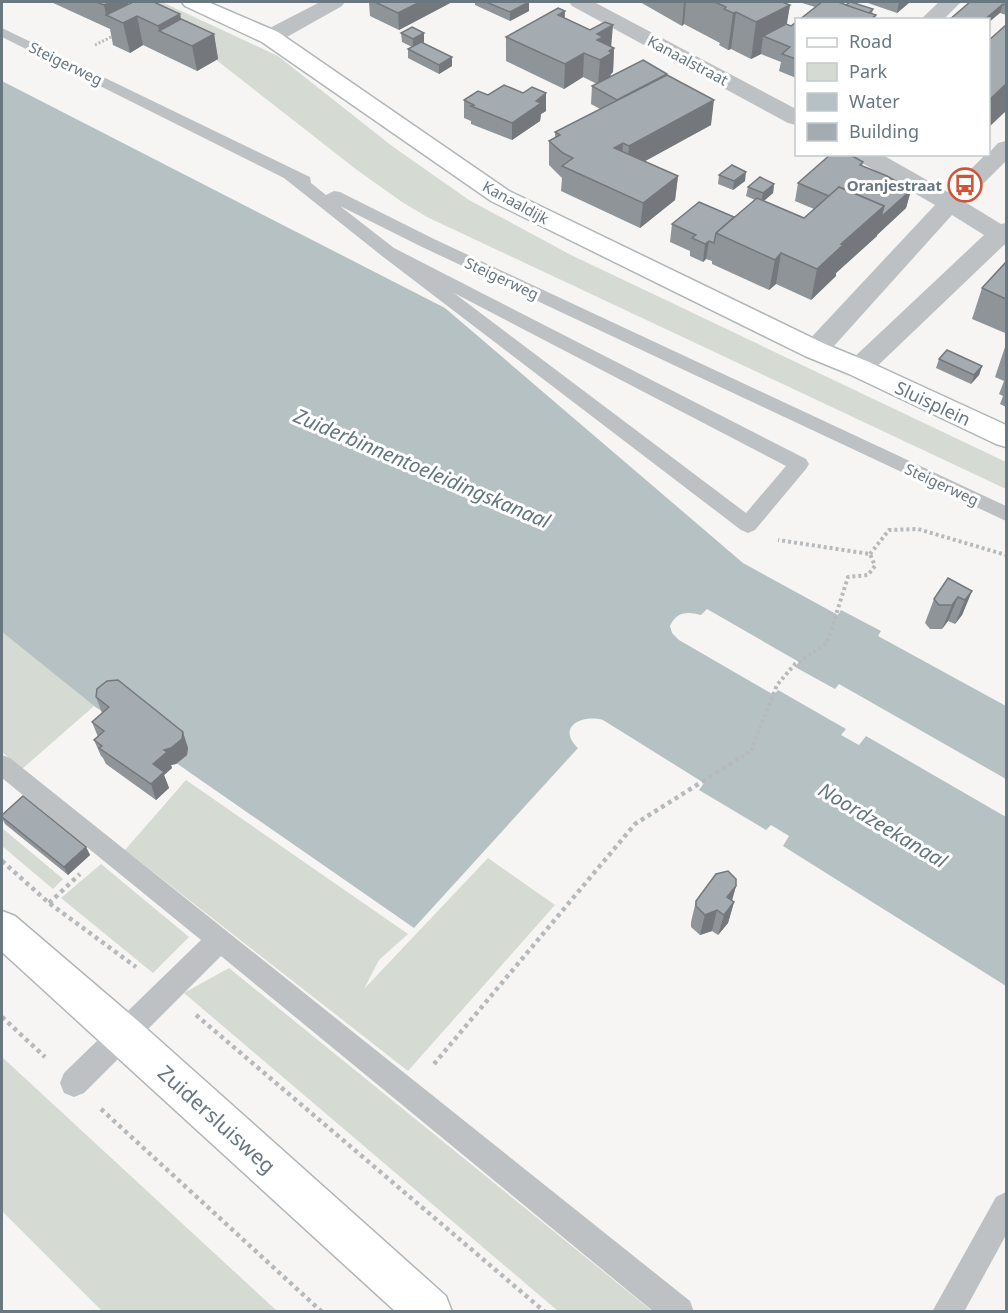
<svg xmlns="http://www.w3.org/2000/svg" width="1008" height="1313" font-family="'Noto Sans',sans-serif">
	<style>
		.green { fill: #d5dad2 }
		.water { fill: #b6c1c4 }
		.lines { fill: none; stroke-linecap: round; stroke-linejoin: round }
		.secondary-casing { stroke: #b0b5b8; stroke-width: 3 }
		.path-far2 { stroke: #b7babc; stroke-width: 3; stroke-dasharray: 2 2; stroke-linecap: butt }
		.path-far1 { stroke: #b7babc; stroke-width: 4; stroke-dasharray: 3 3; stroke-linecap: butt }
		.path { stroke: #b7babc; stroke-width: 4.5; stroke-dasharray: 4 4; stroke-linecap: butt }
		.lane { fill: #bdc1c4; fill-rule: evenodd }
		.street { fill: #bdc1c4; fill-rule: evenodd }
		.secondary { fill: #fff; fill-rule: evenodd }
		.wall { fill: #8e9498 }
		.shaded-wall { fill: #74787c }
		.building { fill: #a5acb1; stroke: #74787c; stroke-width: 1.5 }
		.labels { text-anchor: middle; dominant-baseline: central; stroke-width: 6; stroke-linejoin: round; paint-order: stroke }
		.far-street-label { font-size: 15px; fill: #687780; stroke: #fff }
		.far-poi-label { font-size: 15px; font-weight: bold; fill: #687780; stroke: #fff; text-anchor: end }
		.street-label { font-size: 18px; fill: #687780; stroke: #fff }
		.water-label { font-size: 20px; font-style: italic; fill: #64777d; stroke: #fff }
		.near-street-label { font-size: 21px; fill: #687780; stroke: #fff }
	</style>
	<rect width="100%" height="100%" fill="#f6f5f3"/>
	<g class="green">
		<polygon points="94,2 162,2 278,56 392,146 469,200 571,255 1006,462 1006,489 427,217 402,202 357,170 215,59"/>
		<polygon points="2,632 94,706 22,769 2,752"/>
		<polygon points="186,780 408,934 379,960 364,989 488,858 555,905 408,1071 125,850"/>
		<polygon points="2,828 63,879 53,889 2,846"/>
		<polygon points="101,864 189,937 153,973 61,898"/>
		<polygon points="229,968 652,1311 558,1311 184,993"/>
		<polygon points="2,1057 277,1311 102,1311 2,1211"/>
	</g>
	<path class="water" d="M2 81 445 308 743 563 838 615 841 610 881 631 878 636 1006 706V779L839 684 835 689 795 667 799 662 707 609 701 615C687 611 676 612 670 626L672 633 679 640 774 695 778 690 846 729 841 735 859 745 866 736 1006 817V986L783 846 789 836 771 825 766 830 699 790 704 783 603 720C582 714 556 727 578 748L414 928 94 706 2 632Z"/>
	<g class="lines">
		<defs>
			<g id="secondary">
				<polygon points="182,2 208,2 278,32 509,191 825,344 869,362 1006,425 1006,447 996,444 849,374 805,356 491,201 262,42 185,6"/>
				<polygon points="2,911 15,916 138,1021 446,1296 452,1312 396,1312 2,952"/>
			</g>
		</defs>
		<use href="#secondary" class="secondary-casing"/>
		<polyline class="path-far2" points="95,45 115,35"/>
		<g class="path-far1">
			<polyline points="870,554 889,530 918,529 1006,555"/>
			<polyline points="736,760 751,751 777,685 795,664 827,643 848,577 868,575 875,566 870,554 778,540"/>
		</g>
		<g class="path">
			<polyline points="2,861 49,903 136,967"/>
			<polyline points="49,903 80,874"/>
			<polyline points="196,1015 545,1312"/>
			<polyline points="2,1017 45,1057"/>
			<polyline points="434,1064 635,824 738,759"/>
			<polyline points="101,1109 322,1312"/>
		</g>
		<g class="lane">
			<path d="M2 28 310 177 311 183 326 195 334 191 340 192 434 239 1006 506V521L422 247 340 206 394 248 806 459 809 464 806 469 755 530 748 533 741 530 382 256 284 178 2 37ZM454 293 786 466 746 513Z"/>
			<polygon points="2,755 10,758 690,1301 694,1312 654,1312 221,956 84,1093 74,1097 64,1093 60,1083 64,1073 201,940 2,778"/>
			<polygon points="1006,1192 1006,1235 964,1312 932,1312 996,1197"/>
		</g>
		<g class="street">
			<polygon points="320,2 345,2 342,6 278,42 270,43 262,42 259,37 262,32"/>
			<polygon points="569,2 594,2 796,109 796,125 788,123 572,6"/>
			<polygon points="939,2 961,2 943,20 920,20"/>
			<polygon points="1006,141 1006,161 965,202 1001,224 1006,223 1006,246 1004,245 869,374 859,377 849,374 845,368 849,362 984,235 952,215 825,356 815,359 805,356 801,350 805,344 935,205 855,159 851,154 881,154 948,192 986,154 988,154 998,143"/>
		</g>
		<use href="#secondary" class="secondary"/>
	</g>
	<g class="wall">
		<polygon points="51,2 128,2 128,4 181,19 214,34 218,59 197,71 143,45 130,53 113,45 110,29"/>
		<polygon points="369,2 452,2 399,30 370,16"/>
		<polygon points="475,2 529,2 529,11 510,21 475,5"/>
		<polygon points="640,2 782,2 790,5 786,24 791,26 796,22 796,78 779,71 781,62 761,54 751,59 731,49 728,50 719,45 720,43 684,24 682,26"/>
		<polygon points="799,2 838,2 846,5 873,9 872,14 876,15 875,20 799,20 815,7"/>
		<polygon points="865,2 910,2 897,13"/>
		<polygon points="970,2 1006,2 1006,15 1000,13"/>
		<polygon points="565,19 614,48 613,72 611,74 610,77 667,74 667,75 711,125 645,161 678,176 675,200 640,228 561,191 562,178 549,165 549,141 555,138 555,132 600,109 591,104 592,86 597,84 583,77 564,89 506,61 506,37"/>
		<polygon points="401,33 424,33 424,42 423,43 452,66 439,74 408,58 408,49 412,47 402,42"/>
		<polygon points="488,95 546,111 541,114 540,121 512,140 471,124 471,121 464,118 464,100"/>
		<polygon points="863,162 862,166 911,190 906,208 877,235 877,236 836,273 836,276 811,300 776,284 769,290 712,264 712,261 706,259 703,262 690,256 690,251 670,242 672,224 734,217 755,200 746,196 748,187 774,184 773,193 764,201 804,218 814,209 795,201 798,183"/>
		<polygon points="719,175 745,181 733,190 718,184"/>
		<polygon points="1006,262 1006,331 1005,333 972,319 982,288"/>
		<polygon points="1006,344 1006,407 1000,404 1003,396 999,394 1004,381 995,377"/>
		<polygon points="939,359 982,366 979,375 971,384 936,368"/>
		<polygon points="972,591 962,615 955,624 948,621 942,629 930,629 925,623 934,599"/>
		<polygon points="96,697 188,748 187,755 176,764 171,765 172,768 164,775 169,788 156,800 106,764 103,758 101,756 94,740 98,737 92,722 102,713"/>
		<polygon points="2,815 86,847 90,855 68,875 5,824 2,818"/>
		<polygon points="736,886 732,901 734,902 728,923 718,935 712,931 700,935 691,927 691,922 696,901"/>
	</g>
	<g class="shaded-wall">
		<polygon points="111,2 128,2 131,18 106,15 109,29 104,5"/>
		<polygon points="420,2 452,2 399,30 398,13"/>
		<polygon points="529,2 529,11 510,21 510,12"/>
		<polygon points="684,2 686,2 684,24 682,26"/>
		<polygon points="899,2 910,2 897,13"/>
		<polygon points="1003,4 1000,13 988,23 988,20 984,20"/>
		<polygon points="790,5 784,42 763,36 761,54 751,59 756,22"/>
		<polygon points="565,11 564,35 558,15"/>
		<polygon points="736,12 731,49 728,50 733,13"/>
		<polygon points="180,14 186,43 159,31 158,26"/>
		<polygon points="137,16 143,45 130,53 123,23"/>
		<polygon points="613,25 611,49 609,51 614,48 613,72 611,74 610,77 598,85 600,60 597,34"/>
		<polygon points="424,33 424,42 413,48 413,39"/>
		<polygon points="214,34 218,59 197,71 192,46"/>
		<polygon points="584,53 583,77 564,89 565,64"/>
		<polygon points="452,57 452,66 439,74 439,65"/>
		<polygon points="1006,84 1006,111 988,128 988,101"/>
		<polygon points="546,93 546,111 541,114 540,121 512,140 512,123 536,101"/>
		<polygon points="714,100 711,125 627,171 629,146"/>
		<polygon points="623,143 621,168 614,148"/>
		<polygon points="746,172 745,181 733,190 734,181"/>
		<polygon points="678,176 675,200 640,228 643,203"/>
		<polygon points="774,184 773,193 761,203 763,193"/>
		<polygon points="911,190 906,208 877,235 877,236 836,273 836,276 811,300 817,269 841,244 884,206"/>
		<polygon points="709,241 706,259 703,262 705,244"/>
		<polygon points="781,253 776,284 769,290 775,260"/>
		<polygon points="982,366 979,375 971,384 974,375"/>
		<polygon points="972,591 962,615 955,624 965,600"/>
		<polygon points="958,597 948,621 942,629 952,605"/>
		<polygon points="183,732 188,748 187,755 176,764 171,765 172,768 164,775 169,788 156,800 151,784 153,764 164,750"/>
		<polygon points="86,847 90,855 68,875 64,867"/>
		<polygon points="736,886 730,906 734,902 728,923 718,935 724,915 727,897"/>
		<polygon points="717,910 712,931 700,935 705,915"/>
	</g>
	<g class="building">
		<polygon points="96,2 111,2 104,5"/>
		<polygon points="133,2 154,2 180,14 158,26 137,16 123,23 106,15"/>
		<polygon points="375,2 420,2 398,13"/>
		<polygon points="486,2 529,2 510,12"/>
		<polygon points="715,2 782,2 790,5 756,22 736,12 733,13 724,9 726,7"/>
		<polygon points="822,2 838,2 876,15 870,20 799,20"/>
		<polygon points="850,2 851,2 873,9 869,13 846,5"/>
		<polygon points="970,2 1006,2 1006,5 1003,4 984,20 949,20"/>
		<polygon points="558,8 565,11 558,15 590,30 605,22 613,25 597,34 603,37 597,40 614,48 609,51 612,53 600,60 584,53 565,64 506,37"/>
		<polygon points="181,19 214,34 192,46 159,31"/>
		<polygon points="796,22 796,59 782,54 790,47 763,36 786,24 791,26"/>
		<polygon points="1006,25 1006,84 988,101 988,41"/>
		<polygon points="412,27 424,33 413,39 401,33"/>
		<polygon points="421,42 452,57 439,65 408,49"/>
		<polygon points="643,60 667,74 617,100 592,86"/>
		<polygon points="667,75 714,100 629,146 623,143 614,148 678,176 643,203 562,166 573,158 563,153 549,141 560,135 555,132"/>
		<polygon points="504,85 523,93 532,87 546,93 536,101 541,103 512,123 471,106 474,105 464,100 478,91 488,95"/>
		<polygon points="831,154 849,154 863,162 860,165 887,176 911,190 881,217 884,206 839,187 829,196 798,183"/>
		<polygon points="732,165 746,172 734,181 719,175"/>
		<polygon points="760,177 774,184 763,193 748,187"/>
		<polygon points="839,187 884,206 841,244 843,245 817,269 781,253 775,260 716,233 757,198 804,218"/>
		<polygon points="699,202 734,217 716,233 714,243 709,241 705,244 692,238 696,235 672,224"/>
		<polygon points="1006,262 1006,299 982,288"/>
		<polygon points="947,350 982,366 974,375 939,359"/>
		<polygon points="948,578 972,591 965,600 958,597 952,605 939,605 934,599"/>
		<polygon points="118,680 183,732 182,739 171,748 164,750 167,752 153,764 164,772 151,784 99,748 102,746 94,740 104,731 92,722 109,707 96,697 97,689 107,681"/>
		<polygon points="23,796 86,847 64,867 2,817 2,815"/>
		<polygon points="728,871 736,879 736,886 727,897 734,902 724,915 717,910 705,915 696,906 696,901 716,874"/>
	</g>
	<defs>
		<symbol id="bus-ring" viewBox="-11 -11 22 22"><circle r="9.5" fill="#fff" stroke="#ce553a" stroke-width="1.5"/><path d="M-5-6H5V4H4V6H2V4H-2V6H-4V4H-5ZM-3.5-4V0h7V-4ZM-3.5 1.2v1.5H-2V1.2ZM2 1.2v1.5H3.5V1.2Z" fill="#ce553a"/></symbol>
	</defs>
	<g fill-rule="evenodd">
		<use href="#bus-ring" x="946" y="166" width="38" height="38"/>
	</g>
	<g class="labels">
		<g class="far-street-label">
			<text transform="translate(688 60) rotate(28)">Kanaalstraat</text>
			<text transform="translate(66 63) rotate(26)">Steigerweg</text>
			<text transform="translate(516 202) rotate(29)">Kanaaldijk</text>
			<text transform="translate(502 278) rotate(25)">Steigerweg</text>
			<text transform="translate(942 484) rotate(25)">Steigerweg</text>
		</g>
		<g class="far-poi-label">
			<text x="942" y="185">Oranjestraat</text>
		</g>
		<g class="street-label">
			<text transform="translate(933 403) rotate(25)">Sluisplein</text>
		</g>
		<g class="water-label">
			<text transform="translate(422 468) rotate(23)">Zuiderbinnentoeleidingskanaal</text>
			<text transform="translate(883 825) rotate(31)">Noordzeekanaal</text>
		</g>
		<g class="near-street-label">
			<text transform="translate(217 1119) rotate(42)">Zuidersluisweg</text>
		</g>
	</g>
	<rect width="1008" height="1313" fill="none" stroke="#687780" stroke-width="6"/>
	<rect x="795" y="18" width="195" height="138" fill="#ffffff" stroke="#c3c9cc" stroke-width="1.5"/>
	<rect x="807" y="38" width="30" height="9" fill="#ffffff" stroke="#c3c9cc" stroke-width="1.5"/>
	<text x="849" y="48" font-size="18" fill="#687780">Road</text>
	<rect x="807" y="63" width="30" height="18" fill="#d5dad2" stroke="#c3c9cc" stroke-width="1.5"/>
	<text x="849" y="78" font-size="18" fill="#687780">Park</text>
	<rect x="807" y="93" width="30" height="18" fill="#b6c1c4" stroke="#c3c9cc" stroke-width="1.5"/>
	<text x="849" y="108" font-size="18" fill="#687780">Water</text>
	<rect x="807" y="123" width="30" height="18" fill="#a5acb1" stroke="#c3c9cc" stroke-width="1.5"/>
	<text x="849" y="138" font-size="18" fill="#687780">Building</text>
</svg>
